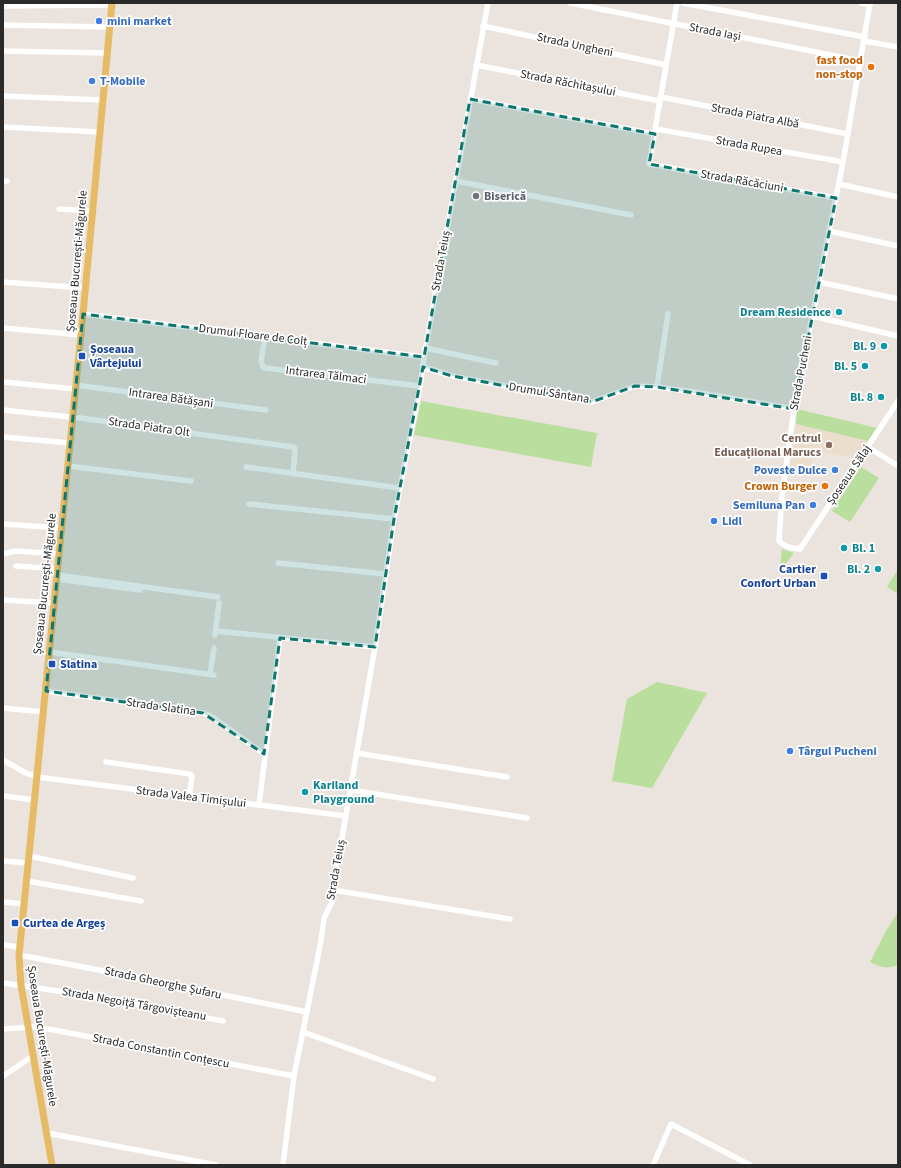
<svg xmlns="http://www.w3.org/2000/svg" width="901" height="1168" font-family="'Source Sans 3',sans-serif">
	<style>
		.education { fill: #ebdecd }
		.green { fill: #bade9d }
		.lines { fill: none; stroke-linecap: round; stroke-linejoin: round }
		.minor { stroke: #fff; stroke-width: 5.5 }
		.major { stroke: #e6bb66; stroke-width: 7 }
		.marked { fill: #0f766e; fill-opacity: 0.2; stroke: #0f766e; stroke-width: 3; stroke-dasharray: 8 5; stroke-linejoin: round }
		.shop-dot { fill: #3f7fe0; stroke: #fff; stroke-width: 1.5 }
		.food-dot { fill: #e8710a; stroke: #fff; stroke-width: 1.5 }
		.worship-dot { fill: #6b7280; stroke: #fff; stroke-width: 1.5 }
		.culture-dot { fill: #0f9aa8; stroke: #fff; stroke-width: 1.5 }
		.transit-dot { fill: #1a4fb4; stroke: #fff; stroke-width: 1.5 }
		.education-dot { fill: #8d6e63; stroke: #fff; stroke-width: 1.5 }
		.labels { text-anchor: middle; dominant-baseline: central; stroke-width: 3.5; stroke-linejoin: round; paint-order: stroke }
		.shop-label { font-size: 12px; font-weight: bold; fill: #366cbe; stroke: #fff; text-anchor: start }
		.street-label { font-size: 12px; fill: #2a2a2a; stroke: #fff }
		.food-label { font-size: 12px; font-weight: bold; fill: #c56008; stroke: #fff; text-anchor: end }
		.worship-label { font-size: 12px; font-weight: bold; fill: #5b616d; stroke: #fff; text-anchor: start }
		.culture-label { font-size: 12px; font-weight: bold; fill: #0d838f; stroke: #fff; text-anchor: end }
		.transit-label { font-size: 12px; font-weight: bold; fill: #164399; stroke: #fff; text-anchor: start }
		.education-label { font-size: 12px; font-weight: bold; fill: #785e54; stroke: #fff; text-anchor: end }
	</style>
	<rect width="100%" height="100%" fill="#ebe3dd"/>
	<polygon class="education" points="796,424 868,441 856,459 815,450 810,470 791,465"/>
	<g class="green">
		<polygon points="421,401 597,433 591,467 414,435"/>
		<polygon points="797,409 877,428 868,441 796,424"/>
		<polygon points="861,467 879,478 850,522 832,511"/>
		<polygon points="782,549 794,553 781,570 780,569"/>
		<polygon points="898,569 898,594 887,587"/>
		<polygon points="657,682 707,693 652,788 612,781 627,699"/>
		<path d="M898 912V965C885 969 882 968 870 962L886 931Z"/>
	</g>
	<g class="lines">
		<g class="minor">
			<polyline points="570,3 861,61"/>
			<polyline points="677,3 649,164 836,198"/>
			<polyline points="683,3 865,37"/>
			<polyline points="861,3 870,5"/>
			<path d="M870 3 843 162 795 402 782 496 779 541C785 547 791 548 800 549L898 401"/>
			<polyline points="3,6 111,5"/>
			<polyline points="3,25 109,27"/>
			<polyline points="483,26 666,65"/>
			<polyline points="864,41 898,47"/>
			<polyline points="3,51 107,53"/>
			<polyline points="476,65 660,101"/>
			<polyline points="3,96 103,100"/>
			<polyline points="661,97 848,134"/>
			<polyline points="470,99 655,134"/>
			<polyline points="3,127 100,132"/>
			<polyline points="656,129 843,162"/>
			<polyline points="3,181 7,181"/>
			<polyline points="456,181 631,215"/>
			<polyline points="839,184 898,197"/>
			<polyline points="59,209 92,211"/>
			<polyline points="829,231 898,246"/>
			<polyline points="3,282 85,288"/>
			<polyline points="819,282 898,299"/>
			<polyline points="83,314 424,357"/>
			<polyline points="812,316 898,336"/>
			<polyline points="3,328 81,335"/>
			<polyline points="265,337 261,361 263,367 265,368 420,386"/>
			<polyline points="425,348 496,363"/>
			<polyline points="423,367 452,376 592,402 635,386 657,387 695,392 794,409"/>
			<polyline points="3,382 75,389"/>
			<polyline points="75,385 266,410"/>
			<polyline points="657,387 668,314"/>
			<polyline points="3,410 80,418 293,447 295,449 293,474"/>
			<polyline points="3,437 70,443"/>
			<polyline points="868,447 898,466"/>
			<polyline points="68,466 191,481"/>
			<polyline points="246,467 399,488"/>
			<polyline points="249,504 394,519"/>
			<polyline points="3,524 62,528"/>
			<polyline points="3,554 16,551 59,554"/>
			<polyline points="278,563 386,574"/>
			<polyline points="16,566 58,569"/>
			<polyline points="57,575 218,597"/>
			<polyline points="57,579 140,590"/>
			<polyline points="3,600 54,603"/>
			<polyline points="216,631 375,647"/>
			<polyline points="215,635 219,603"/>
			<polyline points="50,652 214,675"/>
			<polyline points="210,674 214,648"/>
			<polyline points="46,691 203,713 211,716 264,754"/>
			<polyline points="3,708 44,712"/>
			<polyline points="356,753 507,777"/>
			<polyline points="3,760 26,773 37,777 346,816"/>
			<polyline points="106,762 190,774 192,776 189,797"/>
			<polyline points="350,790 527,818"/>
			<polyline points="3,796 35,800"/>
			<polyline points="259,805 280,638"/>
			<polyline points="29,856 133,878"/>
			<polyline points="3,861 28,863"/>
			<polyline points="27,881 141,901"/>
			<polyline points="333,890 510,919"/>
			<polyline points="3,902 24,904"/>
			<polyline points="3,945 20,947"/>
			<polyline points="19,955 115,973 307,1012"/>
			<polyline points="3,983 92,996 223,1021"/>
			<polyline points="3,1029 33,1027 54,1030 294,1076"/>
			<polyline points="303,1032 433,1079"/>
			<polyline points="3,1076 33,1056"/>
			<polyline points="47,1133 216,1165"/>
			<polyline points="283,1165 294,1076 321,941 324,918 333,900 334,876 342,838 375,647 394,519 420,386 424,357 488,3"/>
			<polyline points="653,1165 671,1124 750,1165"/>
		</g>
		<polyline class="major" points="52,1165 21,985 19,955 83,314 112,3"/>
	</g>
	<path class="marked" d="M470 99 655 134 649 164 836 198 794 409 657 387 635 386 592 402 452 376 423 367 394 519 375 647 280 638 264 754 203 713 46 691 83 314 424 357Z"/>
	<g class="shop-dot">
		<circle cx="99" cy="21" r="4"/>
		<circle cx="92" cy="81" r="4"/>
		<circle cx="835" cy="470" r="4"/>
		<circle cx="813" cy="505" r="4"/>
		<circle cx="714" cy="521" r="4"/>
		<circle cx="790" cy="751" r="4"/>
	</g>
	<g class="food-dot">
		<circle cx="871" cy="67" r="4"/>
		<circle cx="825" cy="486" r="4"/>
	</g>
	<circle class="worship-dot" cx="476" cy="196" r="4"/>
	<g class="culture-dot">
		<circle cx="839" cy="312" r="4"/>
		<circle cx="884" cy="346" r="4"/>
		<circle cx="865" cy="366" r="4"/>
		<circle cx="881" cy="397" r="4"/>
		<circle cx="844" cy="548" r="4"/>
		<circle cx="878" cy="569" r="4"/>
		<circle cx="305" cy="792" r="4"/>
	</g>
	<g class="transit-dot">
		<rect x="78" y="352" width="8" height="8" rx="2"/>
		<rect x="820" y="572" width="8" height="8" rx="2"/>
		<rect x="48" y="660" width="8" height="8" rx="2"/>
		<rect x="11" y="919" width="8" height="8" rx="2"/>
	</g>
	<circle class="education-dot" cx="829" cy="445" r="4"/>
	<g class="labels">
		<g class="shop-label">
			<text x="107" y="21">mini market</text>
			<text x="100" y="81">T-Mobile</text>
			<text x="827" y="470" text-anchor="end">Poveste Dulce</text>
			<text x="805" y="505" text-anchor="end">Semiluna Pan</text>
			<text x="722" y="521">Lidl</text>
			<text x="798" y="751">Târgul Pucheni</text>
		</g>
		<g class="street-label">
			<text transform="translate(715 32) rotate(11)">Strada Iași</text>
			<text transform="translate(575 45) rotate(12)">Strada Ungheni</text>
			<text transform="translate(568 83) rotate(11)">Strada Răchitașului</text>
			<text transform="translate(755 116) rotate(11)">Strada Piatra Albă</text>
			<text transform="translate(749 146) rotate(10)">Strada Rupea</text>
			<text transform="translate(742 181) rotate(10)">Strada Răcăciuni</text>
			<text transform="translate(77 261) rotate(-85)">Șoseaua București-Măgurele</text>
			<text transform="translate(441 261) rotate(-80)">Strada Teiuș</text>
			<text transform="translate(253 335) rotate(7)">Drumul Floare de Colț</text>
			<text transform="translate(801 373) rotate(-79)">Strada Pucheni</text>
			<text transform="translate(326 375) rotate(7)">Intrarea Tălmaci</text>
			<text transform="translate(549 393) rotate(9)">Drumul Sântana</text>
			<text transform="translate(171 398) rotate(8)">Intrarea Bătășani</text>
			<text transform="translate(149 427) rotate(8)">Strada Piatra Olt</text>
			<text transform="translate(849 475) rotate(-56)">Șoseaua Sălaj</text>
			<text transform="translate(45 584) rotate(-84)">Șoseaua București-Măgurele</text>
			<text transform="translate(161 707) rotate(8)">Strada Slatina</text>
			<text transform="translate(191 797) rotate(7)">Strada Valea Timișului</text>
			<text transform="translate(336 870) rotate(-80)">Strada Teiuș</text>
			<text transform="translate(163 983) rotate(12)">Strada Gheorghe Șufaru</text>
			<text transform="translate(134 1004) rotate(10)">Strada Negoiță Târgovișteanu</text>
			<text transform="translate(42 1036) rotate(81)">Șoseaua București-Măgurele</text>
			<text transform="translate(161 1051) rotate(11)">Strada Constantin Conțescu</text>
		</g>
		<g class="food-label">
			<text x="863" y="60">fast food<tspan x="863" dy="14">non-stop</tspan></text>
			<text x="817" y="486">Crown Burger</text>
		</g>
		<g class="worship-label">
			<text x="484" y="196">Biserică</text>
		</g>
		<g class="culture-label">
			<text x="831" y="312">Dream Residence</text>
			<text x="876" y="346">Bl. 9</text>
			<text x="857" y="366">Bl. 5</text>
			<text x="873" y="397">Bl. 8</text>
			<text x="852" y="548" text-anchor="start">Bl. 1</text>
			<text x="870" y="569">Bl. 2</text>
			<text x="313" y="785" text-anchor="start">Kariland<tspan x="313" dy="14">Playground</tspan></text>
		</g>
		<g class="transit-label">
			<text x="90" y="349">Șoseaua<tspan x="90" dy="14">Vârtejului</tspan></text>
			<text x="816" y="569" text-anchor="end">Cartier<tspan x="816" dy="14">Confort Urban</tspan></text>
			<text x="60" y="664">Slatina</text>
			<text x="23" y="923">Curtea de Argeș</text>
		</g>
		<g class="education-label">
			<text x="821" y="438">Centrul<tspan x="821" dy="14">Educațiional Marucs</tspan></text>
		</g>
	</g>
	<rect width="901" height="1168" fill="none" stroke="#2a2a2a" stroke-width="8"/>
</svg>
